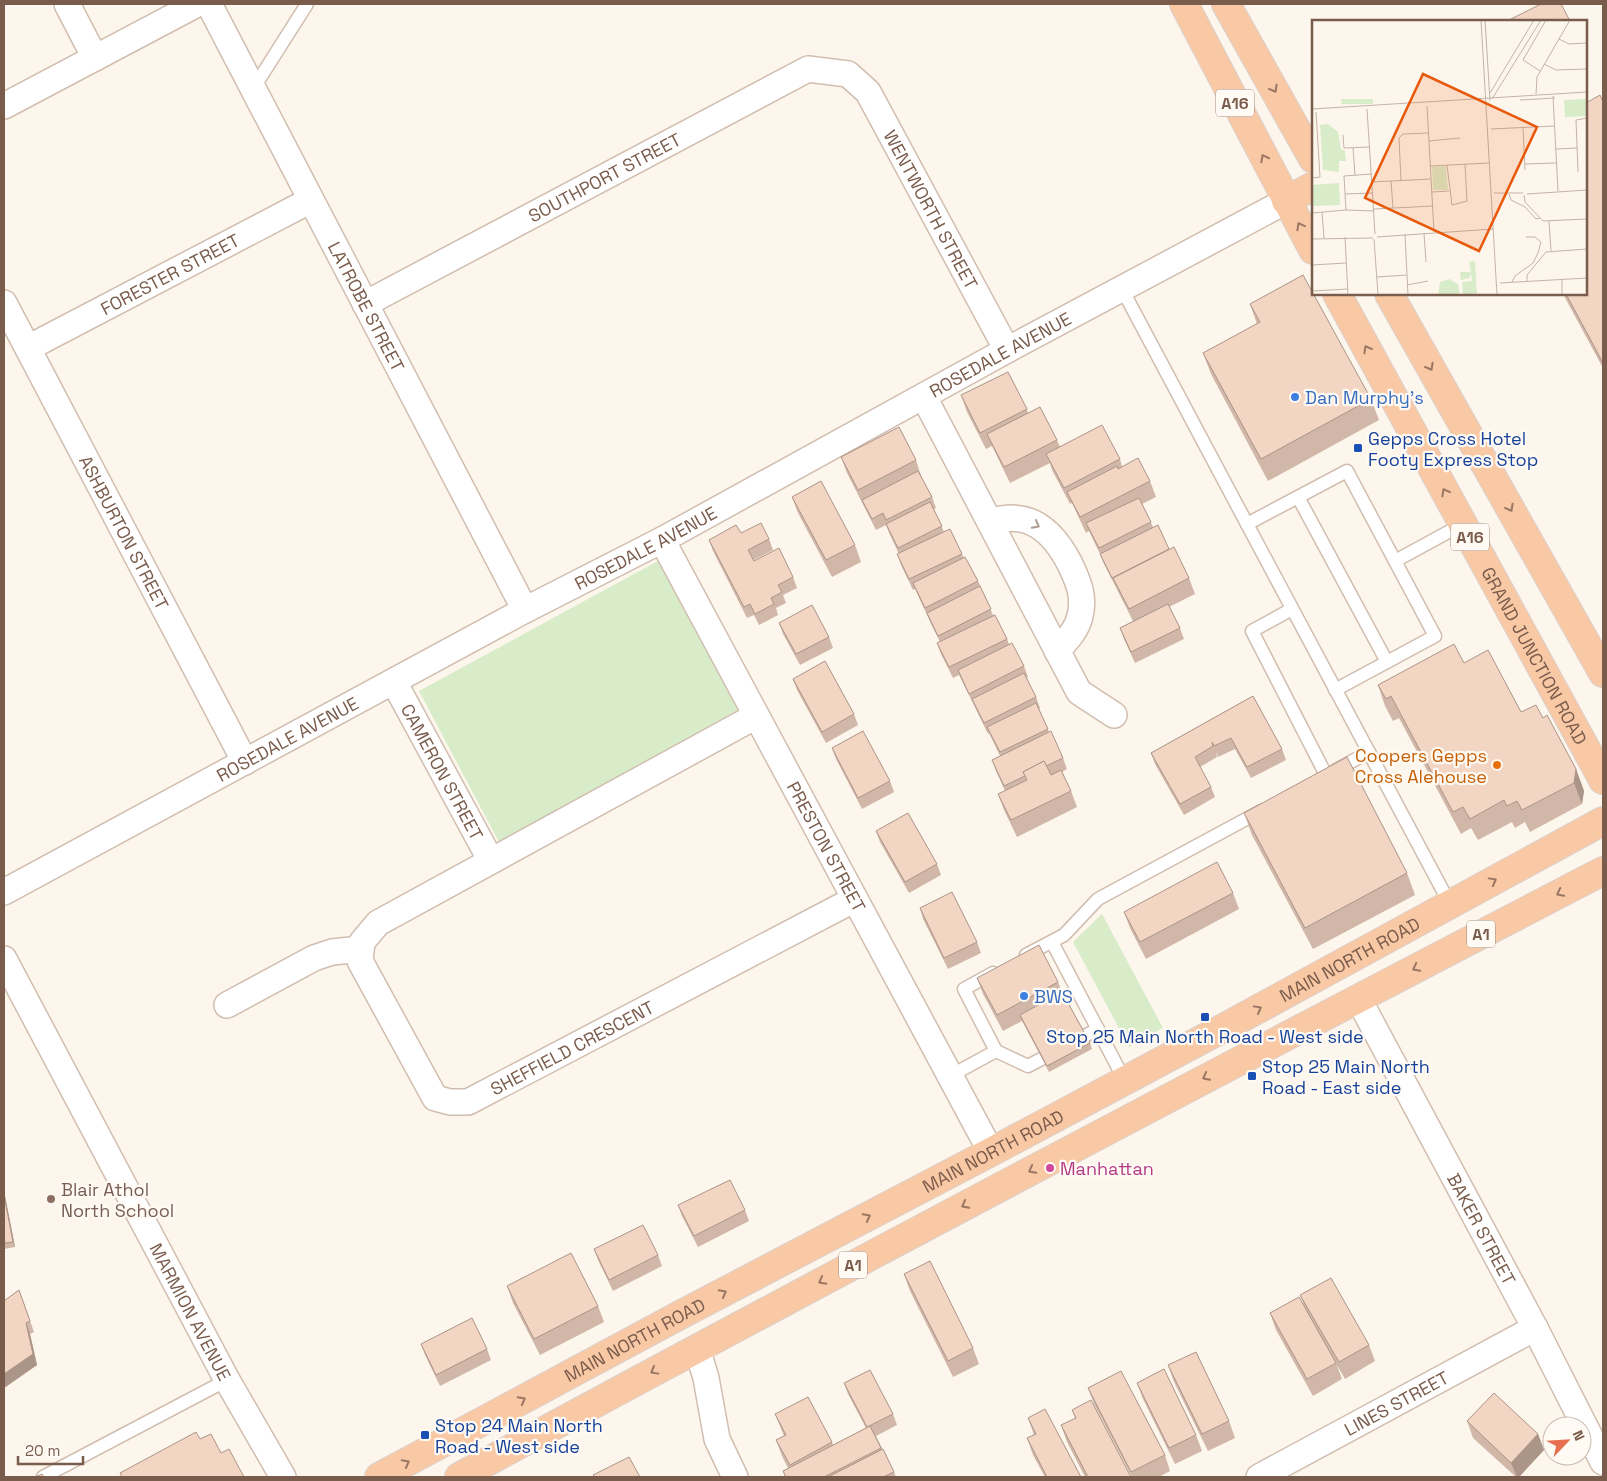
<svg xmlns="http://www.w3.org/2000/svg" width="1607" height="1481" font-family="'Space Grotesk',sans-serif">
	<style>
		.green { fill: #d8ecc9 }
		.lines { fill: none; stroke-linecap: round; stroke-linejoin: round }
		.service-casing { stroke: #d1beb0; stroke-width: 15 }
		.minor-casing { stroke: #d1beb0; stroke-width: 28 }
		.trunk-casing { stroke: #dad1cd; stroke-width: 30 }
		.service { stroke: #fff; stroke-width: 12 }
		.minor { stroke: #fff; stroke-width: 25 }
		.trunk { stroke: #f9c8a4; stroke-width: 28 }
		.wall { fill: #d1b7a8 }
		.shaded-wall { fill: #aa9588 }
		.building { fill: #f3d5c3; stroke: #aa9588 }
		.oneway { stroke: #9a7763 }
		.oneway2 { stroke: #af9d94 }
		.shop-dot { fill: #3f7fe0; stroke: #fffaf3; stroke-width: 2 }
		.transit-dot { fill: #1a4fb4; stroke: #fffaf3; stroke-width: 2 }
		.food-dot { fill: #e8710a; stroke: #fffaf3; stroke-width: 2 }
		.hotel-dot { fill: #d1479c; stroke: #fffaf3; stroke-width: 2 }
		.education-dot { fill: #8d6e63; stroke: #fffaf3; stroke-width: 2 }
		.labels { text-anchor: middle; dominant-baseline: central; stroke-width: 4.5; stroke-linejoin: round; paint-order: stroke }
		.shield { fill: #fffaf3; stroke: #a28b7f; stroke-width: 1 }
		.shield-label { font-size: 16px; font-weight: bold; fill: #7a5c4d }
		.street-label { font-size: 18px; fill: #7a5c4d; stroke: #fffaf3 }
		.shop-label { font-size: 18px; fill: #366cbe; stroke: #fffaf3; text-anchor: start }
		.transit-label { font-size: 18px; fill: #164399; stroke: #fffaf3; text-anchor: start }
		.food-label { font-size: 18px; fill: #c56008; stroke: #fffaf3; text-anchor: end }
		.hotel-label { font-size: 18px; fill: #b23c85; stroke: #fffaf3; text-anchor: start }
		.education-label { font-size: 18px; fill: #785e54; stroke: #fffaf3; text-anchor: start }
		.inset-road { fill: none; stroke: #c5b3a7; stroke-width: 1 }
		.view { fill: #e8590c; fill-opacity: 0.15; stroke: #e8590c; stroke-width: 2.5 }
		.inset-edge { fill: none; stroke: #7a5c4d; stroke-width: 2.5 }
	</style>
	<rect width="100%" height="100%" fill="#fdf6ec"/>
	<g class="green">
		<polygon points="658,561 738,710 500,844 419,691"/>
		<polygon points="1102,914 1163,1028 1129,1047 1073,942"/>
	</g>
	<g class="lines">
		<defs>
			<g id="service">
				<polyline points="253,89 307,4"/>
				<polyline points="1122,289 1247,524"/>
				<polyline points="1298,497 1387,662"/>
				<polyline points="1395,561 1463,524"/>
				<polyline points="1292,609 1252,631 1326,775"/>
				<path d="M1335 690 1435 636 1347 471 1247 524C1314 651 1383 777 1450 904"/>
				<polyline points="1336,770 1369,752"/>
				<polyline points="1052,942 1125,1081"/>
				<polyline points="1026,955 1064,935 1098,899 1261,811"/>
				<polyline points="993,973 964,989 996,1051 1028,1066 1098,1029"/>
				<polyline points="950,1076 996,1051"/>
				<polyline points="43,1477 227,1380"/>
			</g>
			<g id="minor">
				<polyline points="67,4 95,58"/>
				<path id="s1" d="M209 4 525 610"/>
				<polyline points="4,106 197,4"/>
				<path id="s2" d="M4 303 245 762"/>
				<path id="s3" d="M365 304 808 69 848 74 868 92 1007 350"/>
				<path id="s4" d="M28 348 311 200"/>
				<polyline points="924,397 1079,692 1114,715"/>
				<path d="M990 522C1029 509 1053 531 1070 564 1078 581 1085 596 1080 616 1077 630 1067 640 1057 651"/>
				<path id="s5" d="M662 540 991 1152"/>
				<path id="s6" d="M394 682 491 861"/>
				<path id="s7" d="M756 716 378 923 362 942 360 961 435 1098 450 1102H468L855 899"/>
				<path id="s8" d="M4 892 525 610 662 540 1007 350 1286 201"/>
				<path id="s9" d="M4 959 227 1380 283 1477"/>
				<path id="s10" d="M1358 998 1535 1328 1603 1462"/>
				<polyline points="227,1005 314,958 332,952 361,949"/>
				<polyline points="697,1348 706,1378 717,1439 735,1477"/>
				<path id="s11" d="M1259 1477 1535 1328"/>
			</g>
			<g id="trunk">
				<polyline points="1184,4 1313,250"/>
				<polyline points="1226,4 1313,159"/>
				<polyline points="1286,201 1313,186"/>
				<path id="s12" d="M1337 294 1603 780"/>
				<polyline points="1389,294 1603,673"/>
				<path id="s13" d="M379 1477 680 1315 991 1152 1216 1032 1603 821"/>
				<path d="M459 1477C839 1271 1220 1070 1603 871"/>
			</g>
		</defs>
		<use href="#service" class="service-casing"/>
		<use href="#minor" class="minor-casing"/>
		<use href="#trunk" class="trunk-casing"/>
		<use href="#service" class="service"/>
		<use href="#minor" class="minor"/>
		<use href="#trunk" class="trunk"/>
	</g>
	<g class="wall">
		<polygon points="1603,102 1603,368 1563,294 1586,294"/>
		<polygon points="1250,304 1371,399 1379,420 1268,481 1211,374 1203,353 1257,324"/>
		<polygon points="961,395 1027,409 1028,413 1057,440 1060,447 1120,459 1122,467 1150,481 1156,497 1142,504 1153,527 1189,578 1195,594 1169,607 1180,628 1184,639 1135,663 1124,639 1120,628 1133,621 1104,564 1100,554 1089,531 1086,533 1072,503 1070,504 1052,470 1050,463 1010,483 992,446 986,449 967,412"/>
		<polygon points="841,457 916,460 921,476 932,497 936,508 934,509 944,532 962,554 964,558 978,581 993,615 1007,639 1009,644 1024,666 1028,677 1026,678 1036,697 1040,708 1039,709 1049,732 1063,758 1067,769 1062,772 1071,791 1077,807 1017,837 1004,810 998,794 1005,791 996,771 992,760 1000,756 989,733 988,734 962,681 959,675 953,678 941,654 937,643 940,642 931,624 927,615 915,589 913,590 901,565 897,554 899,554 890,535 886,525 876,530 847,473"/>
		<polygon points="792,497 855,545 861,562 832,577 798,513"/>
		<polygon points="741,533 769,539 773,550 754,560 793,577 797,588 783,595 786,603 776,608 778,615 759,625 754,615 747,618 713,551 709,540"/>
		<polygon points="779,623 829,637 833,648 800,665 783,634"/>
		<polygon points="1464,663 1521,712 1543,718 1576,769 1584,791 1582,804 1530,832 1525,822 1515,828 1512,822 1478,840 1471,828 1461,834 1399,718 1393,721 1385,706 1378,685"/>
		<polygon points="793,679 854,714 858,725 826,743 797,690"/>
		<polygon points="1253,696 1282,749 1286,760 1251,778 1235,749 1218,757 1216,752 1217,757 1200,767 1211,787 1215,797 1184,815 1155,764 1151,753"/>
		<polygon points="832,748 890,781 894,792 862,809 836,759"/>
		<polygon points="1244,813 1407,873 1415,895 1313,949 1252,835"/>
		<polygon points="876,831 937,864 941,875 909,893 880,842"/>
		<polygon points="1233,893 1239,909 1146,959 1130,928 1124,912"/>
		<polygon points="920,908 977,942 981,953 948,969 923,919"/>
		<polygon points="977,978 1058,982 1062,992 1090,1043 1092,1049 1049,1072 1022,1021 1003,1031 983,994"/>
		<polygon points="4,1191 15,1247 4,1249"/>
		<polygon points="678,1205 745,1210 749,1221 698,1247 682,1216"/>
		<polygon points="594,1249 658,1255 662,1266 613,1291 598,1260"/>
		<polygon points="904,1274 973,1348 979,1364 953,1377 910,1291"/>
		<polygon points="507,1286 598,1306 604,1322 540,1355 513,1303"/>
		<polygon points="1300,1295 1369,1345 1375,1361 1345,1379 1331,1355 1336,1363 1342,1379 1313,1396 1276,1330 1270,1313 1305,1308"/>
		<polygon points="4,1301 23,1301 34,1332 30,1334 37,1365 4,1388"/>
		<polygon points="421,1344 487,1349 491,1360 440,1386 425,1355"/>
		<polygon points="1168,1365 1229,1421 1235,1438 1208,1451 1174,1382"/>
		<polygon points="844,1383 893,1414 897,1425 876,1436 894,1472 896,1477 785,1477 783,1471 788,1468 782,1456 776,1440 784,1436 775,1414 832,1442 833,1445 866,1428 848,1394"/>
		<polygon points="1137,1383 1196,1435 1202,1451 1175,1464 1143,1399"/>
		<polygon points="1088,1388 1165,1455 1170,1471 1159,1477 1132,1477 1094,1404"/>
		<polygon points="1072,1410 1131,1477 1085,1477 1067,1442 1061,1425 1075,1418"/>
		<polygon points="1028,1418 1081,1477 1045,1477 1033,1455 1027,1438 1034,1435"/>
		<polygon points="1467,1421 1538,1434 1544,1450 1519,1477 1516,1477 1473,1438"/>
	</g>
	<g class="shaded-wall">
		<polygon points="1576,769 1584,791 1582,804 1574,783"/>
		<polygon points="4,1191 15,1247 13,1242 4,1195"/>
		<polygon points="26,1323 30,1334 37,1365 4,1388 4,1374"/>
		<polygon points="1538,1434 1544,1450 1519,1477 1517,1477 1511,1463"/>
	</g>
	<g class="building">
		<polygon points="1541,4 1561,4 1570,21 1507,21"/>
		<polygon points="1600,95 1603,102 1603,363 1566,294 1586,294 1586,103"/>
		<polygon points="1303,275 1371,399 1261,459 1203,353 1260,322 1250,304"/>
		<polygon points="1008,372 1027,409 980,433 961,395"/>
		<polygon points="1040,407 1057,440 1004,467 987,434"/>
		<polygon points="1102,425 1120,459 1064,488 1046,454"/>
		<polygon points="899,427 916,460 858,490 841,457"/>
		<polygon points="1138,458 1150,481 1080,517 1067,492 1117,466 1118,469"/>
		<polygon points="918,471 932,497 886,520 883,513 872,519 862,500"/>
		<polygon points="821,481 855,545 826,560 792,497"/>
		<polygon points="1139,498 1151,522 1099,548 1086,523"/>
		<polygon points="930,502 942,526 898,548 886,524"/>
		<polygon points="761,523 769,539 748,550 754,561 779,548 793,577 778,585 782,592 771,598 774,604 755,614 750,604 744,607 709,540 736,525 741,533"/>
		<polygon points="1158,525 1169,549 1112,578 1100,554"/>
		<polygon points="950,529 962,554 909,579 897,554"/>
		<polygon points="1174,547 1189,578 1129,609 1113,578"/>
		<polygon points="965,557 978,581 925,608 913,583"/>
		<polygon points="980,586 991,609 938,636 927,613"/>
		<polygon points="1168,604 1180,628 1131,652 1120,628"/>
		<polygon points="812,605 829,637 796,654 779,623"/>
		<polygon points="995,615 1007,639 949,667 937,643"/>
		<polygon points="1012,643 1024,666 969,694 958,670"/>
		<polygon points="1454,644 1464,663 1488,650 1521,712 1536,705 1543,718 1547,715 1576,769 1574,783 1522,810 1517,801 1507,806 1504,800 1470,819 1463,807 1453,812 1391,696 1386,699 1378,685"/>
		<polygon points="825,661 854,714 822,732 793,679"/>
		<polygon points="1024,673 1036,697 984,723 972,699"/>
		<polygon points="1253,696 1282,749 1247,767 1231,738 1214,746 1212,742 1213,746 1195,757 1211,787 1180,804 1151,753"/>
		<polygon points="1036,703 1048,729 1000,752 987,727"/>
		<polygon points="863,731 890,781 858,798 832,748"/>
		<polygon points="1051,731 1063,758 1046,766 1044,761 1023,772 1025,776 1004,786 992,760"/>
		<polygon points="1347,757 1407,873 1305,928 1244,813"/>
		<polygon points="1044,761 1051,775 1061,770 1071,791 1011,820 998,794 1027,780 1023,772"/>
		<polygon points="908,813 937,864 905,882 876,831"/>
		<polygon points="1217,862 1233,893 1140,942 1124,912"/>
		<polygon points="952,892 977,942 944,958 920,908"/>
		<polygon points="1039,945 1058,982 997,1015 977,978"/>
		<polygon points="1062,992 1090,1043 1047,1066 1020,1015"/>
		<polygon points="730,1180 745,1210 694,1236 678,1205"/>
		<polygon points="4,1195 13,1242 4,1243"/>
		<polygon points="643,1225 658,1255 609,1280 594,1249"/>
		<polygon points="571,1253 598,1306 534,1339 507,1286"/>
		<polygon points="930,1261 973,1348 948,1361 904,1274"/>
		<polygon points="1331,1278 1369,1345 1339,1362 1300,1295"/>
		<polygon points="19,1290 30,1321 26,1323 33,1354 4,1374 4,1301"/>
		<polygon points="1299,1297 1336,1363 1307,1379 1270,1313"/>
		<polygon points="472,1318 487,1349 436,1375 421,1344"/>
		<polygon points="1196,1352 1229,1421 1202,1434 1168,1365"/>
		<polygon points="1164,1369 1196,1435 1169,1448 1137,1383"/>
		<polygon points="870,1370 893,1414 867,1427 844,1383"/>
		<polygon points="1121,1371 1165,1455 1131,1472 1088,1388"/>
		<polygon points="1494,1393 1538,1434 1511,1463 1467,1421"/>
		<polygon points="808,1397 832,1442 790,1465 776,1440 786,1435 775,1414"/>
		<polygon points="1091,1400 1131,1477 1088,1477 1061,1425 1076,1418 1072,1410"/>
		<polygon points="1045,1409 1081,1477 1047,1477 1027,1438 1036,1434 1028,1418"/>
		<polygon points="870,1426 881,1448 824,1477 786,1477 783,1471"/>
		<polygon points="196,1432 200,1439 211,1434 221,1453 229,1449 244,1477 122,1477 120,1473"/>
		<polygon points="883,1449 894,1472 883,1477 828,1477"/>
		<polygon points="629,1457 640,1477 595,1477 593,1475"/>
		<polygon points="42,1474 44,1477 35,1477"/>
	</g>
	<defs><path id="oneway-chevron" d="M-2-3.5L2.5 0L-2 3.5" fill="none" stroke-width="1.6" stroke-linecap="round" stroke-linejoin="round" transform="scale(1.25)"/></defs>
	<g class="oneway">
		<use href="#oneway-chevron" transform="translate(1274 89) rotate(61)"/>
		<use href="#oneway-chevron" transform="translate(1264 158) rotate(-117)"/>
		<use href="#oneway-chevron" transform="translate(1300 226) rotate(-119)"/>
		<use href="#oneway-chevron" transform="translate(1367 349) rotate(-119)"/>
		<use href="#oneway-chevron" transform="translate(1430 367) rotate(61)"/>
		<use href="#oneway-chevron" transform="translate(1445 492) rotate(-119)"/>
		<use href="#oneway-chevron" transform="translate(1510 508) rotate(61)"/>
		<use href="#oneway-chevron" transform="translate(1493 881) rotate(-29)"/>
		<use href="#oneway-chevron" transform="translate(1560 893) rotate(153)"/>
		<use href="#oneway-chevron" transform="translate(1416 968) rotate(153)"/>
		<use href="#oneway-chevron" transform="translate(1258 1009) rotate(-29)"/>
		<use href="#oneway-chevron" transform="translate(1206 1077) rotate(152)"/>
		<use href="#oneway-chevron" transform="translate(1032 1170) rotate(152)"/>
		<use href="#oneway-chevron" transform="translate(965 1205) rotate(152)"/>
		<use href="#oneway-chevron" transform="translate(867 1217) rotate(-28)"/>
		<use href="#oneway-chevron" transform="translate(822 1281) rotate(152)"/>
		<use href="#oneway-chevron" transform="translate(723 1293) rotate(-28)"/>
		<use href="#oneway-chevron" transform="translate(654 1371) rotate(151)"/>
		<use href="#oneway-chevron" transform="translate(522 1400) rotate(-28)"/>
		<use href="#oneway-chevron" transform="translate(406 1463) rotate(-28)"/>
	</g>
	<use class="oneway2" href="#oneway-chevron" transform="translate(1036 525) rotate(28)"/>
	<g class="shop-dot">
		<circle cx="1295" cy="397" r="5"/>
		<circle cx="1024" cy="996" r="5"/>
	</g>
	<g class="transit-dot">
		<rect x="1353" y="443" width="10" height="10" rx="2.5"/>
		<rect x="1200" y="1012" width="10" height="10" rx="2.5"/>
		<rect x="1247" y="1071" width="10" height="10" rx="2.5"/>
		<rect x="420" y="1430" width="10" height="10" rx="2.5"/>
	</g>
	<circle class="food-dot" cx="1497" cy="765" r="5"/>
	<circle class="hotel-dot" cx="1050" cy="1168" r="5"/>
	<circle class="education-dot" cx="51" cy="1199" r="5"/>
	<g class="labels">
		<g class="shield">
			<rect x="1216" y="89.5" width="38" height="27" rx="4"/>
			<rect x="1451" y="523.5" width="38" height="27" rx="4"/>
			<rect x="1467" y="920.5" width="28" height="27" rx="4"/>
			<rect x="839" y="1251.5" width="28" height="27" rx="4"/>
		</g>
		<g class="shield-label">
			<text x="1235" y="103">A16</text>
			<text x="1470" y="537">A16</text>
			<text x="1481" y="934">A1</text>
			<text x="853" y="1265">A1</text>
		</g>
		<g class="street-label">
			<text stroke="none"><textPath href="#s3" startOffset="271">SOUTHPORT STREET</textPath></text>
			<text stroke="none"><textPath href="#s3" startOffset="702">WENTWORTH STREET</textPath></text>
			<text stroke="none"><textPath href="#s4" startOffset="160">FORESTER STREET</textPath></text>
			<text stroke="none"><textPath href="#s1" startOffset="341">LATROBE STREET</textPath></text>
			<text stroke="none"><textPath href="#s8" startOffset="1132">ROSEDALE AVENUE</textPath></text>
			<text stroke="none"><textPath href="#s2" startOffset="259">ASHBURTON STREET</textPath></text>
			<text stroke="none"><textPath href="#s8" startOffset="728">ROSEDALE AVENUE</textPath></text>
			<text stroke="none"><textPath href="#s12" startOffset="412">GRAND JUNCTION ROAD</textPath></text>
			<text stroke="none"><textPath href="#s8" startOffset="322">ROSEDALE AVENUE</textPath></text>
			<text stroke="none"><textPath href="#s6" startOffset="102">CAMERON STREET</textPath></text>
			<text stroke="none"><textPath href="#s5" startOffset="348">PRESTON STREET</textPath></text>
			<text stroke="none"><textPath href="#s13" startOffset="1100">MAIN NORTH ROAD</textPath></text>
			<text stroke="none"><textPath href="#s7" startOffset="782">SHEFFIELD CRESCENT</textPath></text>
			<text stroke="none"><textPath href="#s13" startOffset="695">MAIN NORTH ROAD</textPath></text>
			<text stroke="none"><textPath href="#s10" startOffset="262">BAKER STREET</textPath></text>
			<text stroke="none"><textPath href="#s9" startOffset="399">MARMION AVENUE</textPath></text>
			<text stroke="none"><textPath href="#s13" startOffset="290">MAIN NORTH ROAD</textPath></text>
			<text stroke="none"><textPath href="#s11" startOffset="156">LINES STREET</textPath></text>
		</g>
		<g class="shop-label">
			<text x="1305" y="397">Dan Murphy's</text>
			<text x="1034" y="996">BWS</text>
		</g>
		<g class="transit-label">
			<text x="1368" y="438">Gepps Cross Hotel<tspan x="1368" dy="21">Footy Express Stop</tspan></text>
			<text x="1205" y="1036" text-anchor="middle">Stop 25 Main North Road - West side</text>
			<text x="1262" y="1066">Stop 25 Main North<tspan x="1262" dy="21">Road - East side</tspan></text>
			<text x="435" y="1425">Stop 24 Main North<tspan x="435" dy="21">Road - West side</tspan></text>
		</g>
		<g class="food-label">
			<text x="1487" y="755">Coopers Gepps<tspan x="1487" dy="21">Cross Alehouse</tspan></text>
		</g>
		<g class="hotel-label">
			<text x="1060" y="1168">Manhattan</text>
		</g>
		<g class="education-label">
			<text x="61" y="1189">Blair Athol<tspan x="61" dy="21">North School</tspan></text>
		</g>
	</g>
	<g transform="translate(1312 20)">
		<rect width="275" height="275" fill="#fdf6ec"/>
		<path d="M29 79H61V84H30ZM275 79V96L253 97 252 80ZM16 104 26 112 29 129 33 131 34 141H27V152L11 150 8 105ZM134 146 136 170H121L120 147ZM27 163 28 185 0 186V165ZM163 241 165 275H151L150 262 160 261 159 253 157 258 149 260 148 252H159L157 242ZM137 259 146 264 148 275H126L128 262Z" fill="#d8ecc9"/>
		<path class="inset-road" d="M169 0 185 275M173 0 178 81M247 19 257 24 275 23M232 44 244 50 275 49M228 51 211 40 234 0M178 73 222 0M224 74 225 57 258 0M241 76 246 171M180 79 229 0M208 80 243 78M115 86 122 212M0 89 275 72M55 89 63 214M211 107 213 150M179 109 242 106M31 115 32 128 58 127M117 121 148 118M41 128 43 155M244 129 265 128M213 144 244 143M135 145 140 185 155 181 153 144M118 146 177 143M266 152 264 100 275 98M0 158 8 157 4 92M79 161 81 188M89 161 87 118 91 114 116 113M60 162 119 159M120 172 137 171M182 173H211M33 174 61 173M197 174 199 180 213 187 224 199 228 198M215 174 275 170M212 175 213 182 231 201 275 199M62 189 121 186M34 190 62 191M10 192 12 218M0 193 34 190 32 156 60 154M237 201 239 231M112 213 114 242M93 214 96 275M33 217 36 275M65 217 181 209M0 219 61 218M62 219 66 275M0 245 34 243M65 257 95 255M250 259V275M215 261V255L234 232 275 229M200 262 203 256 221 243 226 233 229 222 223 217H214M188 263 275 258M95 265 116 261M0 271 36 269"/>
		<path class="view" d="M111 54 225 107 167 231 53 178Z"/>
		<rect width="275" height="275" class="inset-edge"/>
	</g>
	<rect width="1607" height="1481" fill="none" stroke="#7a5c4d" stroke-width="10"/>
	<g transform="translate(1567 1441) rotate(65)"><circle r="24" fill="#fffaf3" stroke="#cabbb1"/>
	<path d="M0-4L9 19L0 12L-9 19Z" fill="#e76f51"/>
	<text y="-8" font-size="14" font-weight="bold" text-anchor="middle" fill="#7a5c4d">N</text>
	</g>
	<path d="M18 1456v8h65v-8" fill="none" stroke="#7a5c4d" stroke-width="2.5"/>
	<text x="25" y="1456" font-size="15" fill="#7a5c4d" stroke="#fffaf3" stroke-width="4" paint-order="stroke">20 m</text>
</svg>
